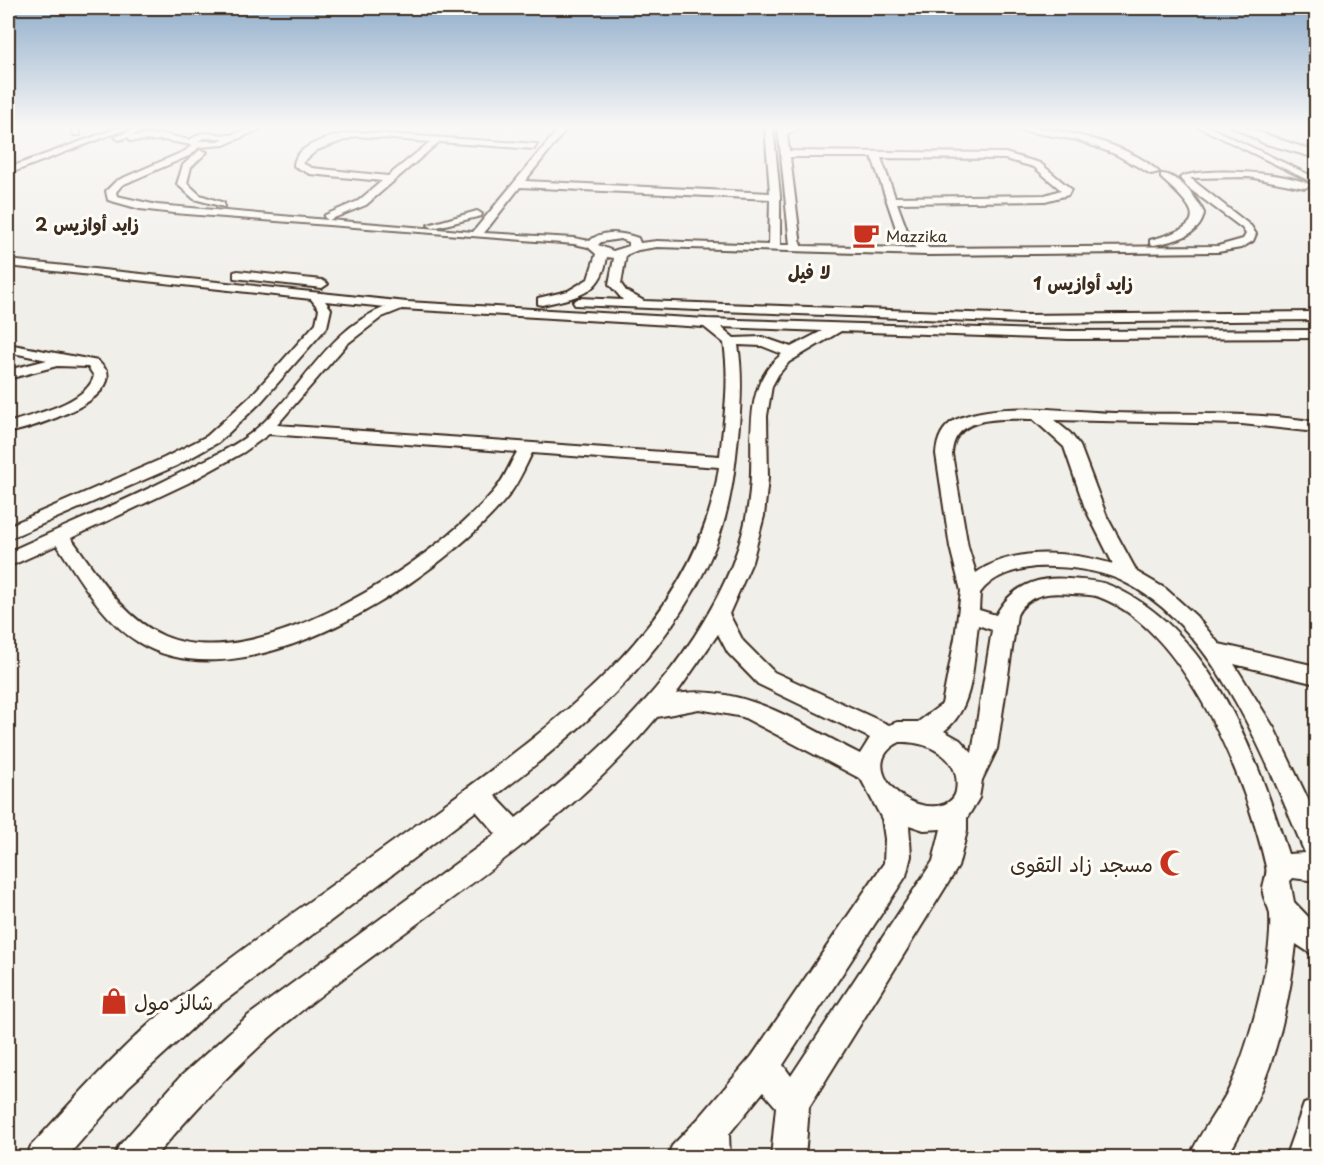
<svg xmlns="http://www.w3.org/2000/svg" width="1324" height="1165" font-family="'Playpen Sans','Playpen Sans Arabic',sans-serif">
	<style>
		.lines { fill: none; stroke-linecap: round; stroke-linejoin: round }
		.street-casing { stroke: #3b2a1e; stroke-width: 4 }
		.street { fill: #fdfcf7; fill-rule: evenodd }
		.labels { text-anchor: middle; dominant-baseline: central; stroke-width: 6; stroke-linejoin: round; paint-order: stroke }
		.far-poi-label { font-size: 15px; fill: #3b2a1e; stroke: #fdfcf7; text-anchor: start }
		.far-quarter-label { font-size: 18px; font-weight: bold; fill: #3b2a1e; stroke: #fdfcf7 }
		.near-poi-label { font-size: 21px; fill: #3b2a1e; stroke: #fdfcf7; text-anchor: end }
	</style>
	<rect width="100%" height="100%" fill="#f1efea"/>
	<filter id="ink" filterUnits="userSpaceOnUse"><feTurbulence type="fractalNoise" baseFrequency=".0167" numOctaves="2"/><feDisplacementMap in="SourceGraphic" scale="12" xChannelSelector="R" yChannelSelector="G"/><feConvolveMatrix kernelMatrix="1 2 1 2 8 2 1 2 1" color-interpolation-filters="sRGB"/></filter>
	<g filter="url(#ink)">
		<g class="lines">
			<defs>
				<g id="street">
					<polygon points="70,126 78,126 80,135 74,135"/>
					<polygon points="123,126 134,126 8,174 8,168"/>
					<path d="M142 126H153L131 136 163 134 189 140 202 133 231 135 256 126H267L224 145 199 147 191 155 122 185 116 192 117 196 157 205 328 220 324 217 325 215 358 201 382 181 310 174 294 166C294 143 338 135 356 132L537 144 534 149 439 142 366 205 329 220 473 232 561 126H569L525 181 770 193 765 126H773L780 196V245H790L778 126H786V129L805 126 787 134 789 151 1005 153 1040 163 1071 189 1068 195 1045 201 897 203 907 230 929 248 1218 246 1243 239 1246 234 1242 228 1187 187 1180 178C1197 166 1292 172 1310 185L1305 188 1249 177 1190 178 1251 226 1256 234 1253 241 1241 248 1218 252 927 255 657 247 638 250 626 255 621 284 626 291 644 301 1023 315 1316 312V320L1023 323 575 305 573 302 579 298 623 300 609 284 614 258 607 257C601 296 575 297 542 305L538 304V298L568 291 588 279 596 254 588 247 574 244 174 213 140 209 108 200 106 191 116 181 185 151 192 145 163 140 131 141 128 137 119 140 115 137ZM356 136 430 142 388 176 312 168 302 163 317 150ZM204 138H224L219 141H198ZM790 157H872L897 231 916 248 801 246ZM881 158 1005 159 1034 167 1061 190 1045 195 895 197ZM520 187 770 199 769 245 657 241 640 243 638 238C623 233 602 229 590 241L574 238 484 233ZM620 239 629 242V246L613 251 598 245 601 242Z"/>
					<path d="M995 126C1042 124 1124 139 1159 172L1151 174 1115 154 1077 140Z"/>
					<polygon points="1197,126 1207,126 1316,178 1316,184"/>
					<polygon points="1232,126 1242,126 1316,152 1316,158 1263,143"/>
					<polygon points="200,150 207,152 191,167 187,183 200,195 224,203 224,207 194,199 177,184 183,165"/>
					<path d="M1161 174C1177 173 1198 199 1204 213 1201 236 1173 241 1154 245L1150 244V240C1209 225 1199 212 1161 178Z"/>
					<polygon points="477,211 482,214 481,216 433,228 428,225"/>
					<path d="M8 260 407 302 707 319 1069 331 1316 330V338L1069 339 841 331 789 362 778 375 772 386 767 416 768 478 764 516 752 562 729 614 743 641 774 672 889 725 897 722H918L942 704 955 638 961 591 950 547 936 454C937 440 942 427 955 420 997 400 1069 412 1115 413 1182 415 1250 411 1316 422V432L1242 424 1054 420 1070 433 1080 446 1107 517 1137 572 1166 589 1196 616 1219 644 1316 666V684L1234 664 1274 728 1316 816V881L1293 878 1290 881 1294 902 1316 925V957L1296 944C1288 1020 1267 1093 1226 1158H1189C1199 1134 1216 1113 1228 1091 1248 1050 1273 960 1270 915 1270 908 1264 901 1263 893 1262 884 1268 875 1266 867 1247 782 1186 629 1099 597 1091 594 1080 595 1072 594 1050 592 1028 593 1017 615L997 749 982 780 979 798 967 818V831L958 867 809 1107 805 1158H771L776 1107 763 1092 729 1134 730 1158H667L672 1146 700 1117 752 1056 884 863 885 839 882 819 861 779 743 717 699 709 657 717C549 847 397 927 270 1037 228 1074 190 1115 154 1158H114L119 1146 180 1077 249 1015 496 834 476 811 210 1012 128 1087 66 1158H26L31 1146C81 1092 131 1035 190 990 266 930 348 875 426 818 547 730 697 628 719 467L532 453C524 469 517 486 505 500 437 581 245 708 138 642 102 620 80 579 57 545L8 567V552C67 525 128 500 186 470 207 459 230 449 250 434 300 396 324 330 386 307L325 301 331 309 327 327 261 402 219 442 176 466 8 539V526L164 458 207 436 251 396 316 323 319 309 311 299 8 266ZM402 309 704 327 724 343C730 381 724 419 720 456L277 425 347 344 382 317ZM721 327 822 331 791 347 762 337 734 338ZM738 345 762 346 782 354C740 387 755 443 750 490 748 516 741 542 732 565 690 668 604 751 516 818L495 796C586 728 681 643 720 534 731 502 735 469 738 436 741 406 743 375 738 345ZM1033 419 1064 447 1085 508 1113 564C1069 551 1015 546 976 573L968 547 952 454C953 414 1004 419 1033 419ZM269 434 517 452C509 465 504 480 494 491 434 561 260 677 164 636 122 618 97 573 71 538L188 483 244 452ZM1035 567C1063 566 1094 569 1120 580 1216 624 1267 763 1305 853L1288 854C1256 755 1212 628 1109 585 1096 580 1081 580 1068 579 1036 576 1011 587 996 615L979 610 980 593C993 575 1014 570 1035 567ZM978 625 992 630 972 753 960 740 944 731C975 708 973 660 978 625ZM718 634 728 653 758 684 870 738 860 754C802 725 743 683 676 694ZM900 742C928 741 962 757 956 791 955 797 951 801 945 804 908 818 854 764 900 742ZM909 825 924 830 941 829 933 861 791 1076 783 1065 906 876 911 856Z"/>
					<polygon points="238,271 322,280 328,284 322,288 234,278 234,272"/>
					<path d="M8 344 98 361 107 371C116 403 30 428 8 433V423C31 415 87 403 94 376L88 367 57 366 8 379V370L47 360 8 352Z"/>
					<polygon points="1316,1100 1316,1158 1285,1158 1304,1104"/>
				</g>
			</defs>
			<use href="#street" class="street-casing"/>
			<use href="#street" class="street"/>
		</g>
	</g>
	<linearGradient id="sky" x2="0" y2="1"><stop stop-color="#91aecb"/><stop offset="0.44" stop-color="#f9f8f6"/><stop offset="1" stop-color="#f9f8f6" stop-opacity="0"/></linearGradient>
	<rect width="1324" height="289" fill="url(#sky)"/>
	<defs>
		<symbol id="cafe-bare" viewBox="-9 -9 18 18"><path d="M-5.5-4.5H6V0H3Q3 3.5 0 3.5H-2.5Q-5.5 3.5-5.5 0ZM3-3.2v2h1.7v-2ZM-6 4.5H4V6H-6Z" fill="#c8321e" stroke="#fdfcf7" stroke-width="2.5" paint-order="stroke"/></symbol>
		<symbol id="mosque-bare" viewBox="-9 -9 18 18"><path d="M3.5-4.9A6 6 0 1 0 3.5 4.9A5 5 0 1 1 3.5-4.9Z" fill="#c8321e" stroke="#fdfcf7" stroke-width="2.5" paint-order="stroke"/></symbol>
		<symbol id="shop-bare" viewBox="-9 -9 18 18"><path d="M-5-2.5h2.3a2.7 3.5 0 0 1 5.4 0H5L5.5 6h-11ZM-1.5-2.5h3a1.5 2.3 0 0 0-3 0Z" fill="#c8321e" stroke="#fdfcf7" stroke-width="2.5" paint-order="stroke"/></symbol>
	</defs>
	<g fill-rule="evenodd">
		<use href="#cafe-bare" x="847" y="216" width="38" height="38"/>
		<use href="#mosque-bare" x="1154" y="844" width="38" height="38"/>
		<use href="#shop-bare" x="95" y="982" width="38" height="38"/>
	</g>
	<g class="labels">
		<g class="far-poi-label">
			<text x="886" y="235">Mazzika</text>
		</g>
		<g class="far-quarter-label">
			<text x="87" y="223">زايد أوازيس 2</text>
			<text x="809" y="271">لا فيل</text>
			<text x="1083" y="282">زايد أوازيس 1</text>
		</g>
		<g class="near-poi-label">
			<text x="1153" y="863">مسجد زاد التقوى</text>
			<text x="134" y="1001" text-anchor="start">شالز مول</text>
		</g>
	</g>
	<rect width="1324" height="1165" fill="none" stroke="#fdfcf7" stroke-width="30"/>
	<rect x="15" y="15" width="1294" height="1135" fill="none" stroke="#3b2a1e" stroke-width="2" filter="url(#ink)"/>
</svg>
